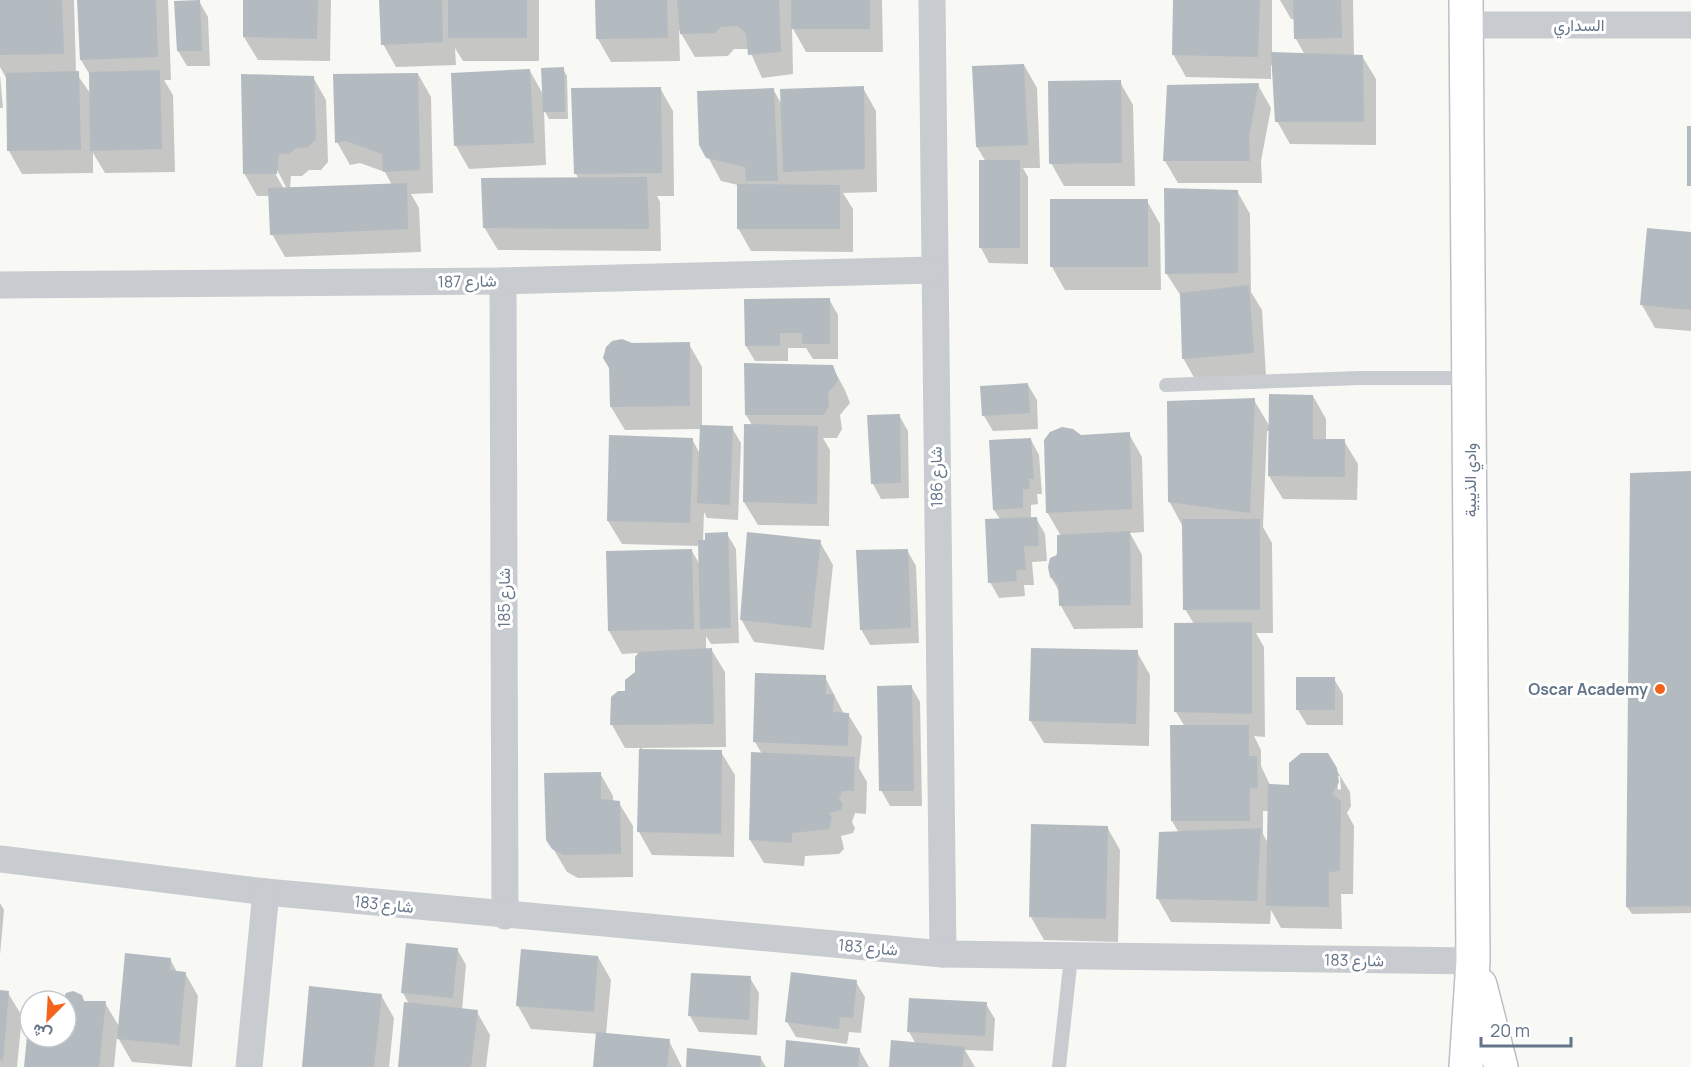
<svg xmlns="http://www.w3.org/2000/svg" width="1691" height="1067" font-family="Manrope,Vazirmatn,sans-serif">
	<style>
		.shadow { fill: #0003; fill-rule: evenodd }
		.building { fill: #b3bac0 }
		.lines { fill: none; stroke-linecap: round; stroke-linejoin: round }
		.secondary-casing { stroke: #bcc0c6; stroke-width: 36 }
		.lane { stroke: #c8cbcf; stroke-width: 14 }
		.street { stroke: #c8cbcf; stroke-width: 27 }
		.secondary { stroke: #fff; stroke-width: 33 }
		.poi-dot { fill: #f3631a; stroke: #fff; stroke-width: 2 }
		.labels { text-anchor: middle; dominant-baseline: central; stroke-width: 6; stroke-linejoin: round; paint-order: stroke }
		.street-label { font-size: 16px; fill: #647589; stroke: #fff }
		.poi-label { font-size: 16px; font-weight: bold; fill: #647589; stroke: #fff; text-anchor: end }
	</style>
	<rect width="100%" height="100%" fill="#f8f8f5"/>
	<g class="shadow">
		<polygon points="0,0 74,0 76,73 90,93 90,75 81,60 79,0 168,0 171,80 164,80 173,95 175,172 105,173 93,153 93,173 22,174 9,151 6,78 0,67"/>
		<polygon points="245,0 331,0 330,61 258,60 244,37"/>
		<polygon points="381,0 539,0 539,61 463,61 455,48 456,65 396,67 383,44"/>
		<polygon points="597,0 882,0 883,52 806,52 792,27 793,74 762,78 749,49 734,49 728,56 695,57 679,30 680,61 611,62 598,39"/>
		<polygon points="1174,0 1272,0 1272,54 1305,55 1296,39 1295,19 1291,19 1280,0 1353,0 1354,56 1362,56 1376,79 1376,145 1290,144 1277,121 1274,65 1271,65 1271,79 1186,77 1173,54"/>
		<polygon points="199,1 208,17 210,66 187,66 178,51"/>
		<polygon points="1024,65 1037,88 1040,168 1023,168 1028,177 1028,264 989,263 981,248 986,162 977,147"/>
		<polygon points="563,69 567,76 568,119 549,119 544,110 546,165 469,169 456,146 530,71 544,96"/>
		<path d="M418 74 431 97 433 193 411 194 419 208 421 252 285 257 272 234 270 196H257L244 173 313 77 326 100 328 162 321 170H309L302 176H291L290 189 392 185 385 172 360 163 350 165 337 142ZM275 166 287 189H284L272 168Z"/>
		<polygon points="0,75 3,108 0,108"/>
		<polygon points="1120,82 1133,105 1135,186 1064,186 1051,163"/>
		<polygon points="1258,85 1271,108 1261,161 1262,183 1178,183 1165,161"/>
		<polygon points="660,88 673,111 674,196 657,196 660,202 661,251 498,250 484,227 579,179 576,174"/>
		<polygon points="863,88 876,111 877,192 843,193 853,209 853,252 751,251 738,228 738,185 721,181 708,157 773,89 782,105"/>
		<polygon points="1237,191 1250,214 1251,292 1262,310 1266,376 1196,381 1183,358 1181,296 1166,273"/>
		<polygon points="1051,201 1147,201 1160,224 1161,290 1065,290 1052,267"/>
		<polygon points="1691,233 1691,331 1655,328 1642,305"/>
		<polygon points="829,299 838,315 838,359 813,359 806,348 788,348 788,361 755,361 746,346 746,300"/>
		<polygon points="689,344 702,367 702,427 732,428 741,443 738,520 707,518 704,512 703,542 727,534 736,549 739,643 711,644 706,636 706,649 711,649 725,672 726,747 642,748 642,750 721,752 735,775 734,857 652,855 639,832 640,748 625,748 612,725 637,673 639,653 622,654 609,631 692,551 700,565 700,546 622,544 608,521 692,439 700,454 701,429 625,430 611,407 632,345"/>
		<polygon points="745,365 832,366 845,390 850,403 840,415 842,429 837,438 823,438 830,450 829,526 758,525 744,502 752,425 746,415"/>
		<polygon points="1028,385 1037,400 1038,429 993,431 984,416"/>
		<path d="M1313 396 1326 419V440L1344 441 1358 464 1357 500 1283 499 1269 476 1270 431H1267L1263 527 1272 543 1273 633H1256L1264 647 1265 737 1254 736 1261 750V766L1270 785 1291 786 1336 769 1350 792 1351 806 1347 813 1354 826 1353 894H1341L1342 929 1281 928 1271 910 1270 924 1171 922 1158 899 1179 833 1172 821 1185 727 1176 712 1194 624 1185 609 1182 525 1169 501 1254 400 1270 427ZM1337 776H1340L1341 789 1338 790ZM1263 811H1269V845L1263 834Z"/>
		<polygon points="899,415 908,431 909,498 881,499 873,484"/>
		<polygon points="1129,434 1142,457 1144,532 1130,533 1142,555 1143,628 1074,629 1061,606 1060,593 1051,577 1061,536 1047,512 1081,436"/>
		<polygon points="1031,440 1039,455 1042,494 1037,494 1038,504 1031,505 1031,518 1036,518 1045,534 1047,561 1032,562 1034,585 1024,585 1025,596 999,598 990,582 1000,519 994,510"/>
		<polygon points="1691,473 1691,913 1632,914 1627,907"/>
		<polygon points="820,542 833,565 824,650 754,642 741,619"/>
		<polygon points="907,550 916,566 919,643 870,645 861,629"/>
		<polygon points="1137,652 1150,675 1149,746 1044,743 1030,720"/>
		<polygon points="825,677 844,714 848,714 862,737 859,768 867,782 866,814 855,813 852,822 855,828 853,833 841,836 844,849 839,854 805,856 804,866 764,863 750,840 762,754 755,742"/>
		<polygon points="1334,679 1343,694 1343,725 1307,725 1298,710"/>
		<polygon points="911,686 920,702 922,806 890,806 881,790"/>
		<polygon points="600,773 613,796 613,802 619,803 633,826 633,877 578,878 567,872 548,840"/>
		<polygon points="1107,827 1120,850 1118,942 1044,940 1031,917"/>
		<polygon points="0,903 4,910 0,955"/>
		<polygon points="457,949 466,965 462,1010 477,1012 490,1035 486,1067 400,1067 409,1004 403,993"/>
		<polygon points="598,957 611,980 606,1034 669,1041 682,1067 595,1067 598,1034 531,1029 518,1006"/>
		<polygon points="170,959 177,972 185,973 198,996 192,1067 132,1062 117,1036 114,1067 26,1067 30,1025 30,1037 66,1037 66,1001 32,1001 33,999 64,1001 81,996 85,1002 105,1003 120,1028"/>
		<polygon points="750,978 759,993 757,1035 699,1032 690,1016"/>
		<polygon points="856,982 865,997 861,1033 849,1032 847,1044 796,1037 787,1022"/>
		<polygon points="0,992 8,993 22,1016 17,1067 0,1067"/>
		<polygon points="381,995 394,1018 389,1067 303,1067"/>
		<polygon points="910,999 986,1004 995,1019 993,1051 965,1050 975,1067 891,1067 916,1044 909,1032"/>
		<polygon points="859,1049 869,1067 785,1067"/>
		<polygon points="760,1057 766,1067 687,1067"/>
	</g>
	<g class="building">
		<polygon points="0,0 62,0 64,54 0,55"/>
		<polygon points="77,0 156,0 158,57 80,60"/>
		<polygon points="200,0 202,51 177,51 174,1"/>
		<polygon points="243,0 318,0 317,39 243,37"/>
		<polygon points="379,0 442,0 443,42 381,45"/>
		<rect x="448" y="0" width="79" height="38"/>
		<polygon points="595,0 667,0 668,38 596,39"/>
		<polygon points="677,0 779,0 781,52 748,55 746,33 737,26 721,27 715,33 680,34"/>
		<rect x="791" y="0" width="79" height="29"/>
		<polygon points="1173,0 1260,0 1258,57 1172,55"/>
		<polygon points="1293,0 1341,0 1342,38 1294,39"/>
		<polygon points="1271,52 1363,55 1364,122 1275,122"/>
		<polygon points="1024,64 1028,145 976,147 972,66"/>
		<polygon points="564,67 565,112 543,112 541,68"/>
		<polygon points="530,69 534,143 454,146 451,73"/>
		<polygon points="160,70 162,149 90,151 89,72"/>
		<polygon points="79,71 81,150 7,151 6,73"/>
		<polygon points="418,73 420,170 383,172 382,154 346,141 335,143 333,74"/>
		<polygon points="241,74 314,76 316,139 308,147 296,148 289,154 279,154 277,174 243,174"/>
		<polygon points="1121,80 1122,163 1049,164 1048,81"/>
		<polygon points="1259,83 1249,137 1250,161 1163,161 1167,85"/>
		<polygon points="864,86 865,169 783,172 780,89"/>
		<polygon points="661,87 662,173 574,174 571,88"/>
		<polygon points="774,88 778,181 746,181 745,167 706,158 699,145 697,91"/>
		<rect x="1687" y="126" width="4" height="60"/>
		<rect x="979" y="160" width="41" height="88"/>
		<polygon points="647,177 649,229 483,228 481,178"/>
		<polygon points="407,183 408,229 270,235 268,188"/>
		<polygon points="737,184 840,185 840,229 737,229"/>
		<polygon points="1164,188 1238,190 1238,273 1165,274"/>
		<rect x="1050" y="199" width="98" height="68"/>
		<polygon points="1647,228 1691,232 1691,310 1640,305"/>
		<polygon points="1249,285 1254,353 1182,359 1180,293"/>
		<polygon points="830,298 830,344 802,344 802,333 780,333 780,346 745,346 744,299"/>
		<polygon points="622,339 632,343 690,342 690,406 610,407 609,368 603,358 606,347 612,341"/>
		<polygon points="744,363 833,365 838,379 835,386 828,392 829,405 824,415 745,415"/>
		<polygon points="1028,383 1030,413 982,416 980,386"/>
		<polygon points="1269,394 1313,395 1313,439 1345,439 1345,477 1268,476"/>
		<polygon points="1255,398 1250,513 1168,502 1167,401"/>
		<polygon points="900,414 901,483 871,484 867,415"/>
		<polygon points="744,424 818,426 817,504 743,502"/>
		<polygon points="700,425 733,426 730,505 697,503"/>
		<polygon points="1062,427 1073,429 1081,435 1130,432 1132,509 1046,513 1044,440 1050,432"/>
		<polygon points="609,435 693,438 690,523 607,521"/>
		<polygon points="1031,438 1034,479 1029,479 1030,489 1023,489 1023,508 993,510 989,440"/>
		<polygon points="1691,471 1691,906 1626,907 1630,473"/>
		<polygon points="1037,517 1039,546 1024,546 1026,570 1016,570 1017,581 988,583 985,519"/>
		<polygon points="1182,519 1260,519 1260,610 1183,610"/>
		<polygon points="1130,531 1131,605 1059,606 1058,584 1050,577 1048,567 1050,558 1057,555 1057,535"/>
		<polygon points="728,532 731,628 700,629 698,540 705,540 705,533"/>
		<polygon points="747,532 821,540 811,628 740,620"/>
		<polygon points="692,549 694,629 608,631 606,551"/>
		<polygon points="908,549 911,628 860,630 856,550"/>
		<polygon points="1252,622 1252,714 1174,712 1174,623"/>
		<polygon points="712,648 714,724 610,725 611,697 618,691 625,691 625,680 635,672 635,657 639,652"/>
		<polygon points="1031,648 1138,650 1136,724 1029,721"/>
		<polygon points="755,673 826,675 826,694 834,694 833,712 849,713 848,746 753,742"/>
		<rect x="1296" y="677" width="39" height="33"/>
		<polygon points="912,685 914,791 879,791 877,686"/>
		<polygon points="1170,725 1249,725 1249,756 1257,756 1258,788 1250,788 1250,821 1171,821"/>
		<polygon points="639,749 722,750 721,834 637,832"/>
		<polygon points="751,752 855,757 854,791 842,791 839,799 843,804 841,810 829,813 832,818 829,829 792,833 792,843 749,840"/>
		<polygon points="1301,753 1328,753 1337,768 1339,782 1332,794 1341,801 1340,871 1329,872 1329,907 1266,906 1268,784 1289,785 1289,763"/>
		<polygon points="601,772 601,799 620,801 621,854 564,855 552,849 546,840 544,773"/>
		<polygon points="1031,824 1108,826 1106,919 1029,917"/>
		<polygon points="1261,828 1257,901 1156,899 1159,832"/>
		<polygon points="406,943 458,948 453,998 401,993"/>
		<polygon points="521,949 598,956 594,1012 516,1006"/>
		<polygon points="125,953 171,958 170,970 186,972 179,1045 117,1039"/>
		<polygon points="791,972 857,980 853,1018 840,1017 839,1029 785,1022"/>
		<polygon points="691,973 751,976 749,1020 688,1016"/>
		<polygon points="309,986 382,994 374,1067 302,1067"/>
		<polygon points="0,990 9,991 3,1061 0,1060"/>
		<polygon points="73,991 82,995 84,1001 106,1001 99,1067 24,1067 28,1026 30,1037 66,1037 66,1001 62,1001 66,993"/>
		<polygon points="31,997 61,999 61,1001 31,1001"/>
		<polygon points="909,998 987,1002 985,1036 907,1032"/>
		<polygon points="404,1002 478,1010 471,1067 398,1067"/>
		<polygon points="596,1032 670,1039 667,1067 593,1067"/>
		<polygon points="786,1040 860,1048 858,1067 784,1067"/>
		<polygon points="891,1040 965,1047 962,1067 889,1067"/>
		<polygon points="687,1048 761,1056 760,1067 686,1067"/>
	</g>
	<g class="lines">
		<defs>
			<g id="secondary">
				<polyline points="1480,985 1501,1067"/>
				<polyline points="1466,1067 1473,961 1466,0"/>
			</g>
		</defs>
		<use href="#secondary" class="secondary-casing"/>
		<g class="lane">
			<polyline points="1166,385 1359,378 1469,378"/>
			<polyline points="1059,1067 1071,957"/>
		</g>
		<g class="street">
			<polyline points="932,0 943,954"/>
			<polyline points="1466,25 1691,25"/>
			<polyline points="503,281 505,916"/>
			<polyline points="0,285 503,281 933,270"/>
			<polyline points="0,859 266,892 943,954 1473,961"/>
			<polyline points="249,1067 266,892"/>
		</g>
		<use href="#secondary" class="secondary"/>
	</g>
	<circle class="poi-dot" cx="1660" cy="689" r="6"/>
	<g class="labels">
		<g class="street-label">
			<text x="1579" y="25">السداري</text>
			<text transform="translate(467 281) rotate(-1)">شارع 187</text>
			<text transform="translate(936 477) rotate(-91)">شارع 186</text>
			<text transform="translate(1470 480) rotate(-90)">وادي الذيبية</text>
			<text transform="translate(504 598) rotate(-90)">شارع 185</text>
			<text transform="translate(384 904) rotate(6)">شارع 183</text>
			<text transform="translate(868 947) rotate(5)">شارع 183</text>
			<text transform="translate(1354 960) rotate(1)">شارع 183</text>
		</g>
		<g class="poi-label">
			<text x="1648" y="689">Oscar Academy</text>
		</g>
	</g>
	<g transform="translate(48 1019) rotate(204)"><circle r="28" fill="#ffffff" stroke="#c1c8d0" stroke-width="1.5"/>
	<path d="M0-4.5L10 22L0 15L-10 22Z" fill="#f3631a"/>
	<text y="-9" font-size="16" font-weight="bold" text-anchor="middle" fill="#647589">ش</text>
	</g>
	<path d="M1481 1037v9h90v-9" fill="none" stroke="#647589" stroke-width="3"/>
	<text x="1490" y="1037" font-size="18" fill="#647589" stroke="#ffffff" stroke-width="4.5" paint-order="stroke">20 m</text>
</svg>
